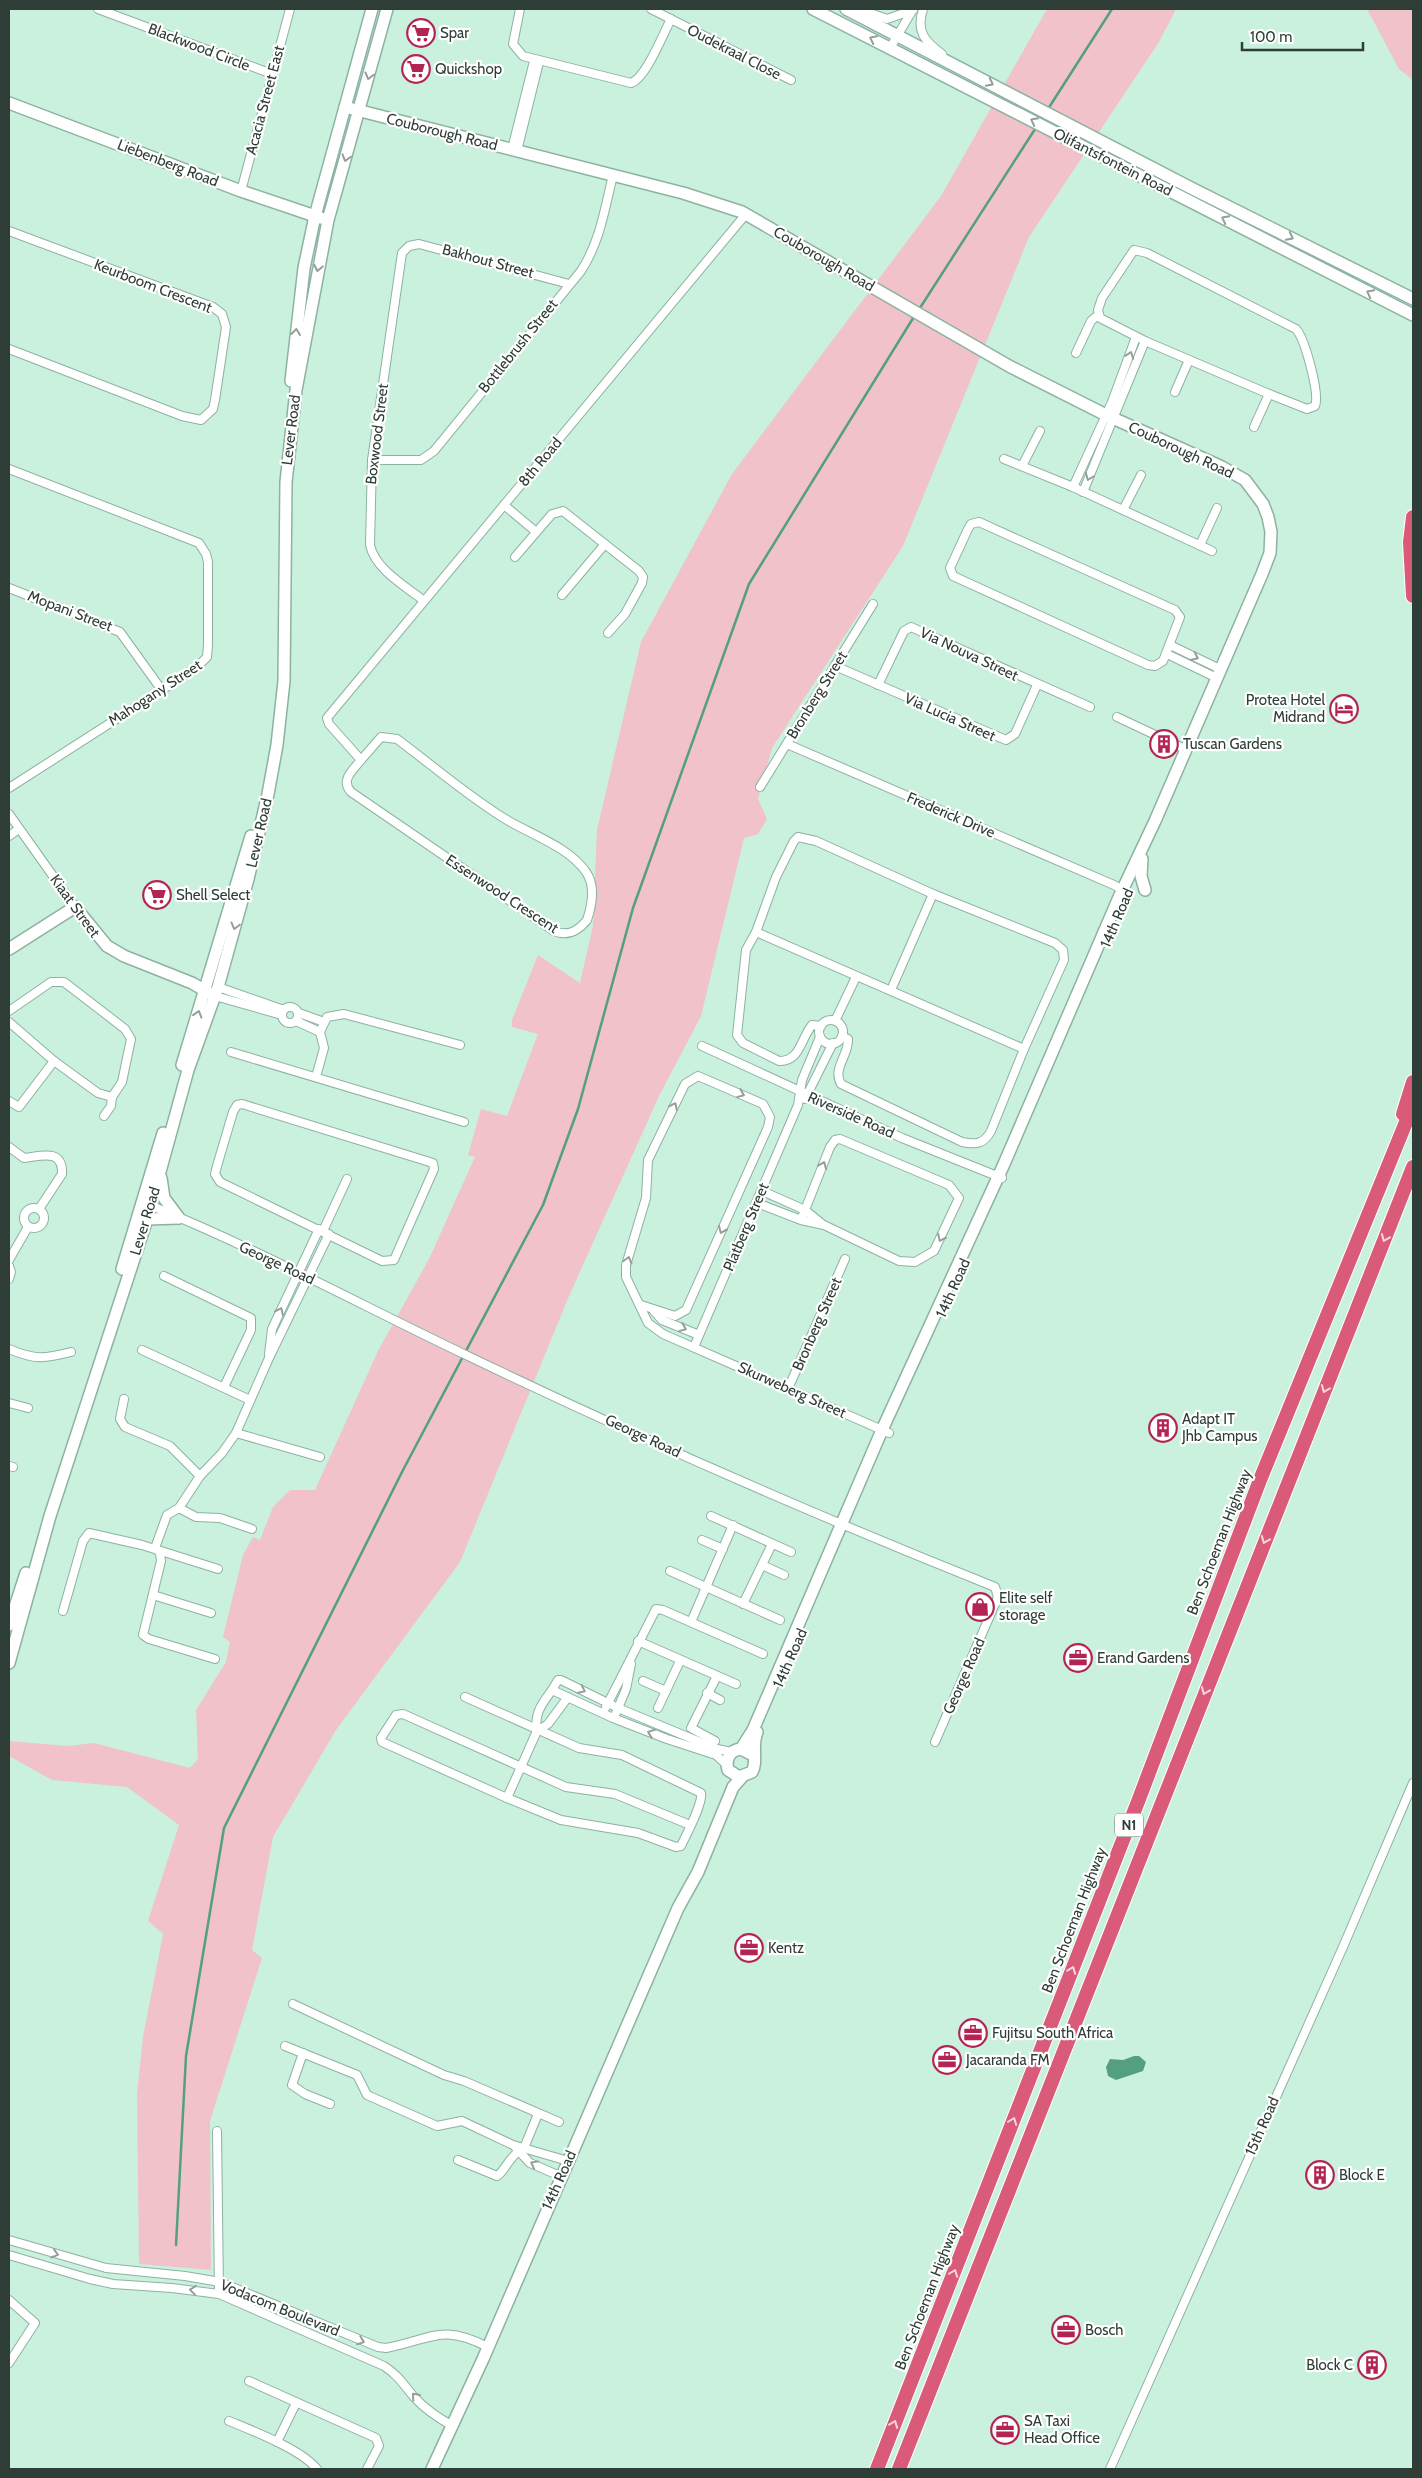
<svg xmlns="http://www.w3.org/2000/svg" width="1422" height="2478" font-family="Cabin,sans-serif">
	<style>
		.green { fill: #f1c2c9 }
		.water { fill: #559f81 }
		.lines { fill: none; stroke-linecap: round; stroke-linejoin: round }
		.stream { stroke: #559f81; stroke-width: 2.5 }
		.street-casing { stroke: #8db2a1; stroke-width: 10 }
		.secondary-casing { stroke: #8db2a1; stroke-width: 14 }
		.highway-casing { stroke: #fff; stroke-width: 16 }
		.street { stroke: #fff; stroke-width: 8 }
		.secondary { stroke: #fff; stroke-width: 11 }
		.highway { stroke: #da5a79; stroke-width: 14 }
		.oneway { stroke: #969e9a }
		.oneway2 { stroke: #f6d6de }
		.labels { text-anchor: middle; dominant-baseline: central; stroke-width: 4.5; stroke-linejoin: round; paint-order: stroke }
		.shield { fill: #fff; stroke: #6d7772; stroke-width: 1 }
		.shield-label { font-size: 14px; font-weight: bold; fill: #2e3d36 }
		.poi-label { font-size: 15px; fill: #2e3d36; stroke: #fff; text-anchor: start }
		.street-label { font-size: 15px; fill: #2e3d36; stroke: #fff }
	</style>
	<rect width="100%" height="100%" fill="#caf0de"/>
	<g class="green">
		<polygon points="1047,9 1176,9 1159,42 1029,237 903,546 772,748 758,799 767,819 758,834 744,838 701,1016 659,1096 569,1296 460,1562 336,1730 273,1837 252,1950 262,1958 210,2121 211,2270 139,2264 137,2094 143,2037 163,1934 148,1921 179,1825 127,1787 52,1780 9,1756 9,1741 68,1746 94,1743 190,1768 198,1759 196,1710 226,1662 230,1642 223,1637 243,1555 253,1537 260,1540 273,1507 290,1490 315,1490 379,1349 429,1259 475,1157 468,1155 481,1109 507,1116 538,1034 512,1027 512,1020 538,955 580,983 593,926 597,830 641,642 732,474 941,196"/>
		<polygon points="1367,9 1413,9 1413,80 1399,69"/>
	</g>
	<polygon class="water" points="1134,2056 1139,2056 1146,2062 1143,2071 1116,2080 1108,2076 1106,2067 1110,2059 1123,2060"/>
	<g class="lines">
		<g class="stream">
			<polyline points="1048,109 1112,9"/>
			<polyline points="918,311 1037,126"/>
			<polyline points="176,2245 186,2056 224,1828 402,1472 543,1205 578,1109 633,908 749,584 915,315"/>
		</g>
		<defs>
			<g id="street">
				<polyline points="98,9 272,74"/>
				<path d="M520 9 513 44 523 56 631 83C646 78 663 34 671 19"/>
				<polyline points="651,9 791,80"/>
				<polyline points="859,9 887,19 913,10"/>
				<path d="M923 9C916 31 924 41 942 54"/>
				<polyline points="890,48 912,11"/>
				<polyline points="512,149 534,61"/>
				<polyline points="517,151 539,62"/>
				<polyline points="241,191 290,9"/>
				<polyline points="9,231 213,307 222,314 226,327 215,400 213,409 201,420 182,416 9,349"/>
				<path d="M1134 250 1147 253 1296 329C1305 339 1320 394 1315 406L1307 409 1269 394 1145 341 1100 318 1098 310 1102 298Z"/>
				<polyline points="1076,353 1091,321 1098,315"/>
				<polyline points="1175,392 1189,360"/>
				<polyline points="1254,427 1269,394"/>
				<polyline points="1004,459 1073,487 1212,551"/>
				<path d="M372 460H421L434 451 581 271C600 242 605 208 613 175"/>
				<polyline points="1022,466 1040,431"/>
				<polyline points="9,469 199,543 206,554 208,562 208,645 207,657 196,668 9,788"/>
				<polyline points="1073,487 1112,402 1136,337"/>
				<polyline points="1083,492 1145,341"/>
				<polyline points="504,505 535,531"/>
				<polyline points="1123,510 1141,475"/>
				<polygon points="979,522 1175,610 1180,617 1163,661 1155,666 1148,665 953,576 950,568 968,529 971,524"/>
				<polyline points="1200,545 1217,508"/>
				<polyline points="515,557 552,514 563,511 639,571 643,577 642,583 625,614 608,633"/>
				<polyline points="9,588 120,632 161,689"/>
				<polyline points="562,595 605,544"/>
				<path d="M423 600C405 586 375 569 370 545L372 460 402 253 409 246 419 244 569 284"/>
				<polyline points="1170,645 1220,669"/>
				<polyline points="1167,654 1217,678"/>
				<polyline points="835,666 1006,740 1015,734 1037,685"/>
				<polyline points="878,685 904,631 911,627 1090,707"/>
				<polyline points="1117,717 1185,749"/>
				<polyline points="787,744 1114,885 1128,893"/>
				<path d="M361 760 381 737 397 739C432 765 470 798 507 820 532 835 569 847 586 872 596 886 592 905 587 920 578 931 568 937 554 931L351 792C340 780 353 770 361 760L329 724 327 718 746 214"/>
				<polyline points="760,787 873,604"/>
				<polyline points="9,814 75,907"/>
				<polyline points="9,836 19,829"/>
				<polyline points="756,932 1024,1049"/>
				<polyline points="218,987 284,1010"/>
				<polyline points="891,990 933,894"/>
				<polyline points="215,996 282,1015"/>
				<circle cx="290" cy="1015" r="8"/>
				<polyline points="9,1011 51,982 64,982 125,1029 131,1039 122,1082 112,1097 98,1093 54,1061"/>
				<polyline points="299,1013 324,1022"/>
				<circle cx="831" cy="1032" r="12"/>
				<polyline points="296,1021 320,1032"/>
				<polyline points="835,1021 856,977"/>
				<polyline points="9,1022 54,1061 19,1107 9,1101"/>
				<path d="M821 1026 812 1025C801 1038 800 1062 779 1061L743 1043 737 1035 746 950 756 932 776 877 794 841 798 837 816 841 933 894 1055 943 1063 950 1064 960 1024 1049 991 1131C984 1144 976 1145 962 1142L841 1084C832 1069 849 1055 848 1039L842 1036"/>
				<polyline points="702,1046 902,1138 1002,1178"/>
				<polyline points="231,1052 464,1122"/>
				<polyline points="316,1077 324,1048 320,1032 327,1017 344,1014 460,1045"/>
				<polyline points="805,1099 833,1043"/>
				<polygon points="242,1104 433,1163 434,1169 394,1260 382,1261 220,1182 215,1174 217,1166 233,1112 237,1105"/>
				<polyline points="104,1116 111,1106 112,1097"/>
				<path d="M9 1147 24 1158C41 1156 63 1148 62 1174L39 1209"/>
				<polyline points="762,1191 805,1210 821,1223"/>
				<polyline points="757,1203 801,1220 824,1225 899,1261 915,1262 934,1251 959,1198 949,1185 840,1139 835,1140 830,1147 801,1220"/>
				<path d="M147 1204C256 1248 361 1305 468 1356 641 1439 817 1516 995 1587L998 1597 935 1742"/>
				<circle cx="34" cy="1218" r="10"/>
				<polyline points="323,1231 347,1179"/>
				<polyline points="9,1260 28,1227"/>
				<polyline points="9,1266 11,1272 9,1279"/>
				<polyline points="164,1276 251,1318 251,1330 224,1387"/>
				<polyline points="641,1305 675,1316 686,1310 768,1127 770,1117 763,1104 698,1076 685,1084 648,1160 646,1198 626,1265 626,1277 648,1323 663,1334 889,1433"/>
				<polyline points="654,1311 662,1320 699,1335"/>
				<polyline points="694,1347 798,1105 802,1080 820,1037"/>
				<path d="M9 1349C35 1360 44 1359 71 1352"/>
				<polyline points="142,1350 250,1400"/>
				<polyline points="269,1354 272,1329 319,1229"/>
				<polyline points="788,1389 845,1259"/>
				<polyline points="124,1399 120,1419 125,1427 170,1446 200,1476"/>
				<polyline points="9,1403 28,1408"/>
				<polyline points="236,1433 320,1457"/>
				<polyline points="9,1466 13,1467"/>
				<polyline points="179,1508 196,1517 220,1518 252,1529"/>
				<polyline points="711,1516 791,1552"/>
				<polyline points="702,1540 723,1549"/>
				<polyline points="762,1565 784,1575"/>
				<polyline points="670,1571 780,1620"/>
				<polyline points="153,1595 211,1613"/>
				<polyline points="743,1604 772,1544"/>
				<polyline points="63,1611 83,1541 89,1533 142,1545 218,1569"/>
				<polyline points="691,1622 733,1525"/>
				<polyline points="638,1641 736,1684"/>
				<polyline points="215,1659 149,1639 143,1635 161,1561 160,1553 155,1548 167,1515 179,1508 200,1476 222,1453 236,1433 269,1358 329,1234"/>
				<polyline points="643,1681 666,1691"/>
				<path d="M552 1690C542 1704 534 1713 537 1731L548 1724 568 1697"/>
				<polyline points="707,1693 720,1700"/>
				<path d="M465 1697 579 1748 622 1755 701 1793C703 1804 686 1835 681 1846L676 1847 638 1833 561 1820 507 1798 382 1742 381 1738 396 1715 403 1714 566 1787 615 1794 690 1825"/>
				<polyline points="606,1707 656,1609 663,1610 763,1654"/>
				<polyline points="658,1708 680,1661"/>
				<polyline points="616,1713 626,1689 631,1664"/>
				<polyline points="715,1741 691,1728 717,1676"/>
				<polyline points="727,1765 716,1755 667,1739 613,1718 552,1690 558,1680 561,1680 618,1708 717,1749 732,1752"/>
				<polyline points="507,1798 537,1731"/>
				<polyline points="293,2004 444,2075 464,2081 559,2122"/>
				<polyline points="285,2046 357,2075 367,2095 437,2126 462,2121 513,2145 568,2161"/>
				<polyline points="303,2053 292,2085 305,2094 330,2104"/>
				<polyline points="217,2131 219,2294"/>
				<polyline points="516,2148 530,2163 560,2176"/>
				<polyline points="524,2148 538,2114"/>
				<path d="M458 2160 497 2176C504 2172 508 2159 519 2151"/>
				<path d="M9 2240 106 2268 185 2276 220 2282 378 2347 386 2348C433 2339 441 2323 488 2347"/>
				<path d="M9 2255 90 2279 113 2284 172 2288 219 2294 384 2366C399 2376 403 2384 414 2397 425 2409 438 2418 453 2426"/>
				<polyline points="9,2300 35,2323 9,2363"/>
				<polyline points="249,2381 376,2438 379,2446 367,2469"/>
				<path d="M229 2421C253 2431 301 2449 317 2469"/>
				<polyline points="277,2442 296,2403"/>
				<polyline points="1110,2469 1343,1947 1413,1783"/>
			</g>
			<g id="secondary">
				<polyline points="813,9 1413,315"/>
				<polyline points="846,9 1193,189 1413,299"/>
				<polyline points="9,103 241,191 321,218"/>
				<polyline points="345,107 683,193 742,212 1009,366 1106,415 1222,467 1245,480 1263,504 1268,517 1271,532 1270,553 1262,574 1155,821 1120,895 1004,1164 882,1430 753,1730 741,1749"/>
				<polyline points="291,381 304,268 315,216 372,9"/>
				<polyline points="1142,859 1141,876 1145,890"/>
				<polyline points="9,949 75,907 107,946 124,956 192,983 211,994"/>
				<polyline points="182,1065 251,836"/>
				<polyline points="161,1178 164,1198 179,1218"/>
				<polyline points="147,1219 178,1218"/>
				<polyline points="122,1269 163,1133"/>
				<polyline points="9,1625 26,1573"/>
				<polyline points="9,1663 50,1516 147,1219 188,1070 218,987 248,879 268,794 277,745 284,681 286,482 296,390 328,220 387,9"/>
				<path d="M753 1755 741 1749C730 1750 725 1759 728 1770L739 1777 752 1772C758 1762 751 1746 757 1732"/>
				<polyline points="432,2469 483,2359 678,1908 698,1872 733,1787 742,1777"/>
			</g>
			<g id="highway">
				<polyline points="1413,517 1410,542 1413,596"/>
				<polyline points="1403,1114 1413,1082"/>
				<polyline points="877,2469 1139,1799 1260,1480 1413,1105"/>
				<polyline points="899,2469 1413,1167"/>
			</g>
		</defs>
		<use href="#street" class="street-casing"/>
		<use href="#secondary" class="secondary-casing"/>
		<use href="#highway" class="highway-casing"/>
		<use href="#street" class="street"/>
		<use href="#secondary" class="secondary"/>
		<use href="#highway" class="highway"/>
	</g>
	<defs><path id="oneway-chevron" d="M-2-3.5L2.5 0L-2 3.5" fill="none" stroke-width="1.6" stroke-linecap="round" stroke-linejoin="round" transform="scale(1.25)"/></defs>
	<g class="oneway">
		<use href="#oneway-chevron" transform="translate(873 39) rotate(-153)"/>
		<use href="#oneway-chevron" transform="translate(369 76) rotate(105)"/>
		<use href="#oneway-chevron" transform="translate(990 83) rotate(27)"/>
		<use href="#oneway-chevron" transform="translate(1034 121) rotate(-153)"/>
		<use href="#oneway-chevron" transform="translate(346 158) rotate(106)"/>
		<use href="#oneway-chevron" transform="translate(1225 219) rotate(-153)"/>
		<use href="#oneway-chevron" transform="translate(1290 237) rotate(27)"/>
		<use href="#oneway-chevron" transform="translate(318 268) rotate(101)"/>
		<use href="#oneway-chevron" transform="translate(1370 293) rotate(-153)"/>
		<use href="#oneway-chevron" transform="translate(296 332) rotate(-83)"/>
		<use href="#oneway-chevron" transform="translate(1130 355) rotate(-70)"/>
		<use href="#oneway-chevron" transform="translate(1089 477) rotate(111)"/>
		<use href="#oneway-chevron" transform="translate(1195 657) rotate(25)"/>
		<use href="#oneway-chevron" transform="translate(235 926) rotate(105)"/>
		<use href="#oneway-chevron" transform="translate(198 1014) rotate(-73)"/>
		<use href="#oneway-chevron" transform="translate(741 1094) rotate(22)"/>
		<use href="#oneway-chevron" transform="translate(674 1106) rotate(-64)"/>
		<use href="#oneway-chevron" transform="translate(823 1165) rotate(-68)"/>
		<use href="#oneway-chevron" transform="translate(722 1230) rotate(114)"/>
		<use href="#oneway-chevron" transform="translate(941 1238) rotate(116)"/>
		<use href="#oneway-chevron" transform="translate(628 1260) rotate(-75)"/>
		<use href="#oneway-chevron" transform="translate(280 1311) rotate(-65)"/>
		<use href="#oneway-chevron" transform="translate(683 1328) rotate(22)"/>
		<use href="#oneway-chevron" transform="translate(582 1690) rotate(26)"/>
		<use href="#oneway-chevron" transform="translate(651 1733) rotate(-159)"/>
		<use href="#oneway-chevron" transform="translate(534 2164) rotate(-151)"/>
		<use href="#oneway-chevron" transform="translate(55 2254) rotate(17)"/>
		<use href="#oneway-chevron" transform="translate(193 2290) rotate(-173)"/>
		<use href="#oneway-chevron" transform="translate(361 2341) rotate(21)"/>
		<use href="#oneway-chevron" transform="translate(415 2396) rotate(-131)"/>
	</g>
	<g class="oneway2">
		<use href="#oneway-chevron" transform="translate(1385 1238) rotate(112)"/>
		<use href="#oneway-chevron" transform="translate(1325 1389) rotate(112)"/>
		<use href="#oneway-chevron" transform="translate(1265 1540) rotate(112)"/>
		<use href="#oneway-chevron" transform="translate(1205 1691) rotate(112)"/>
		<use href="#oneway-chevron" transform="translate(1072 1970) rotate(-69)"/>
		<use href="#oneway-chevron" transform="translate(1013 2121) rotate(-69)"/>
		<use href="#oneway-chevron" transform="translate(954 2273) rotate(-69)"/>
		<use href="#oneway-chevron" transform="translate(894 2424) rotate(-69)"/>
	</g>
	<defs>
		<symbol id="supermarket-ring" viewBox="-11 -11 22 22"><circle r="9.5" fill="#fff" stroke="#b42452" stroke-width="1.5"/><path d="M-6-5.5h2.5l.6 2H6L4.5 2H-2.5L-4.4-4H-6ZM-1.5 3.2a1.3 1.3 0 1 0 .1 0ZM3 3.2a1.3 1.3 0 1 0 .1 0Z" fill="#b42452"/></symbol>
		<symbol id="hotel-ring" viewBox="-11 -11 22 22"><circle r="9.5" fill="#fff" stroke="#b42452" stroke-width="1.5"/><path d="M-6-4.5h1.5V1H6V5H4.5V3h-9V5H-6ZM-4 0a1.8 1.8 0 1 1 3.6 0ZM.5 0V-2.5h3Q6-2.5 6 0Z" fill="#b42452"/></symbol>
		<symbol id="building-ring" viewBox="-11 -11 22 22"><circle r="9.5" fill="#fff" stroke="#b42452" stroke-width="1.5"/><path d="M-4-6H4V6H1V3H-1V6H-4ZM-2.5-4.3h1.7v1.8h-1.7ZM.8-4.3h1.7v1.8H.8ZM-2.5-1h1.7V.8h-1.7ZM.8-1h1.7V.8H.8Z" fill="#b42452"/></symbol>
		<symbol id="shop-ring" viewBox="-11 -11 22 22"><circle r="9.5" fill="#fff" stroke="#b42452" stroke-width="1.5"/><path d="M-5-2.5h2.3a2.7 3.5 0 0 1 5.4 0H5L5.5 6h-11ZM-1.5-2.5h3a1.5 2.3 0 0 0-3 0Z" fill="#b42452"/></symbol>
		<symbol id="office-ring" viewBox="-11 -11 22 22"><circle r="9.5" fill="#fff" stroke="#b42452" stroke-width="1.5"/><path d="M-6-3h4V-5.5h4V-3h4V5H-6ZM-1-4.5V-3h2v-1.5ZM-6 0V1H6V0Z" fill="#b42452"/></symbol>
	</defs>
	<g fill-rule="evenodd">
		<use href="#supermarket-ring" x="405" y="17" width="32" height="32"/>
		<use href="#supermarket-ring" x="400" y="53" width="32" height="32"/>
		<use href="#hotel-ring" x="1328" y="693" width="32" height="32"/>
		<use href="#building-ring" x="1148" y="728" width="32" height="32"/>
		<use href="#supermarket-ring" x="141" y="879" width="32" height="32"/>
		<use href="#building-ring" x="1147" y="1412" width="32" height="32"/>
		<use href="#shop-ring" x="964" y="1591" width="32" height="32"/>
		<use href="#office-ring" x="1062" y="1642" width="32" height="32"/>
		<use href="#office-ring" x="733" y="1932" width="32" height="32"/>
		<use href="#office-ring" x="957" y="2017" width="32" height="32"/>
		<use href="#office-ring" x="931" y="2044" width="32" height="32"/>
		<use href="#building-ring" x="1304" y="2159" width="32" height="32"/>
		<use href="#office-ring" x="1050" y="2314" width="32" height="32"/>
		<use href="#building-ring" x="1356" y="2349" width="32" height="32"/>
		<use href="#office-ring" x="989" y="2414" width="32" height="32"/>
	</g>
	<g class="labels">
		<rect class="shield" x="1115" y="1813.5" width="28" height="23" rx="4"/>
		<g class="shield-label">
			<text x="1129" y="1825">N1</text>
		</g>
		<g class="poi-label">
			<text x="440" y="33">Spar</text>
			<text x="435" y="69">Quickshop</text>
			<text x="1325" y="700" text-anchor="end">Protea Hotel<tspan x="1325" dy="17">Midrand</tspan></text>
			<text x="1183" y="744">Tuscan Gardens</text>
			<text x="176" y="895">Shell Select</text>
			<text x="1182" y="1419">Adapt IT<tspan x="1182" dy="17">Jhb Campus</tspan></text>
			<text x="999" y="1598">Elite self<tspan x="999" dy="17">storage</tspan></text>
			<text x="1097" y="1658">Erand Gardens</text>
			<text x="768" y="1948">Kentz</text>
			<text x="992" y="2033">Fujitsu South Africa</text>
			<text x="966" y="2060">Jacaranda FM</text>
			<text x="1339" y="2175">Block E</text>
			<text x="1085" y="2330">Bosch</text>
			<text x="1353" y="2365" text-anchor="end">Block C</text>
			<text x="1024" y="2421">SA Taxi<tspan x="1024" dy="17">Head Office</tspan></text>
		</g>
		<g class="street-label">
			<text transform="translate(199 47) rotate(21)">Blackwood Circle</text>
			<text transform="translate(734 52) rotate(27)">Oudekraal Close</text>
			<text transform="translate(265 100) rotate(-75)">Acacia Street East</text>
			<text transform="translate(442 132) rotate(14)">Couborough Road</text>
			<text transform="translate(1113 162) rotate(27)">Olifantsfontein Road</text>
			<text transform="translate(168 163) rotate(21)">Liebenberg Road</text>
			<text transform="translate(824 259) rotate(30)">Couborough Road</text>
			<text transform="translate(488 261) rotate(15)">Bakhout Street</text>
			<text transform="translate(153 286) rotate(21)">Keurboom Crescent</text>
			<text transform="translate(518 346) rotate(-51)">Bottlebrush Street</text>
			<text transform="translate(291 430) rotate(-83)">Lever Road</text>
			<text transform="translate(377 434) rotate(-83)">Boxwood Street</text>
			<text transform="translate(1181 450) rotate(25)">Couborough Road</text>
			<text transform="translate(540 462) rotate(-50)">8th Road</text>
			<text transform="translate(70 611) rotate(21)">Mopani Street</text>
			<text transform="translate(969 654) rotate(25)">Via Nouva Street</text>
			<text transform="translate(155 693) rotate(-33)">Mahogany Street</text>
			<text transform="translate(817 695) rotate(-58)">Bronberg Street</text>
			<text transform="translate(950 717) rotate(24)">Via Lucia Street</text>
			<text transform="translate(951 815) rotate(23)">Frederick Drive</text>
			<text transform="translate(259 833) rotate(-77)">Lever Road</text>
			<text transform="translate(502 894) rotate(33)">Essenwood Crescent</text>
			<text transform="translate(75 906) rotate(54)">Kiaat Street</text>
			<text transform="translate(1117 918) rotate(-67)">14th Road</text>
			<text transform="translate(851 1115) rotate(24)">Riverside Road</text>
			<text transform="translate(145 1221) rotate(-73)">Lever Road</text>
			<text transform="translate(746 1227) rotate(-67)">Platberg Street</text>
			<text transform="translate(277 1263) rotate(25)">George Road</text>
			<text transform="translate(953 1288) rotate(-66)">14th Road</text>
			<text transform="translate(817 1324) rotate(-66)">Bronberg Street</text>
			<text transform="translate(792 1390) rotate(24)">Skurweberg Street</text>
			<text transform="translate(643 1436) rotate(25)">George Road</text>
			<text transform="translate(1219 1542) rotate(-69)">Ben Schoeman Highway</text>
			<text transform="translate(790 1658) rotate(-66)">14th Road</text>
			<text transform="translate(964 1676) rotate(-66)">George Road</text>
			<text transform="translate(1074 1920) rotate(-69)">Ben Schoeman Highway</text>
			<text transform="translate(1262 2126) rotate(-66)">15th Road</text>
			<text transform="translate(559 2180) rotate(-66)">14th Road</text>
			<text transform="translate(927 2297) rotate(-69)">Ben Schoeman Highway</text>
			<text transform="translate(280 2308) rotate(22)">Vodacom Boulevard</text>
		</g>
	</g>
	<rect width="1422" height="2478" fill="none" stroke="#2e3d36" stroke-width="20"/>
	<path d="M1242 42v8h121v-8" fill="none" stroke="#2e3d36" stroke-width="2.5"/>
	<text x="1250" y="42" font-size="15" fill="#2e3d36" stroke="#ffffff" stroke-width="4" paint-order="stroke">100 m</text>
</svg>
